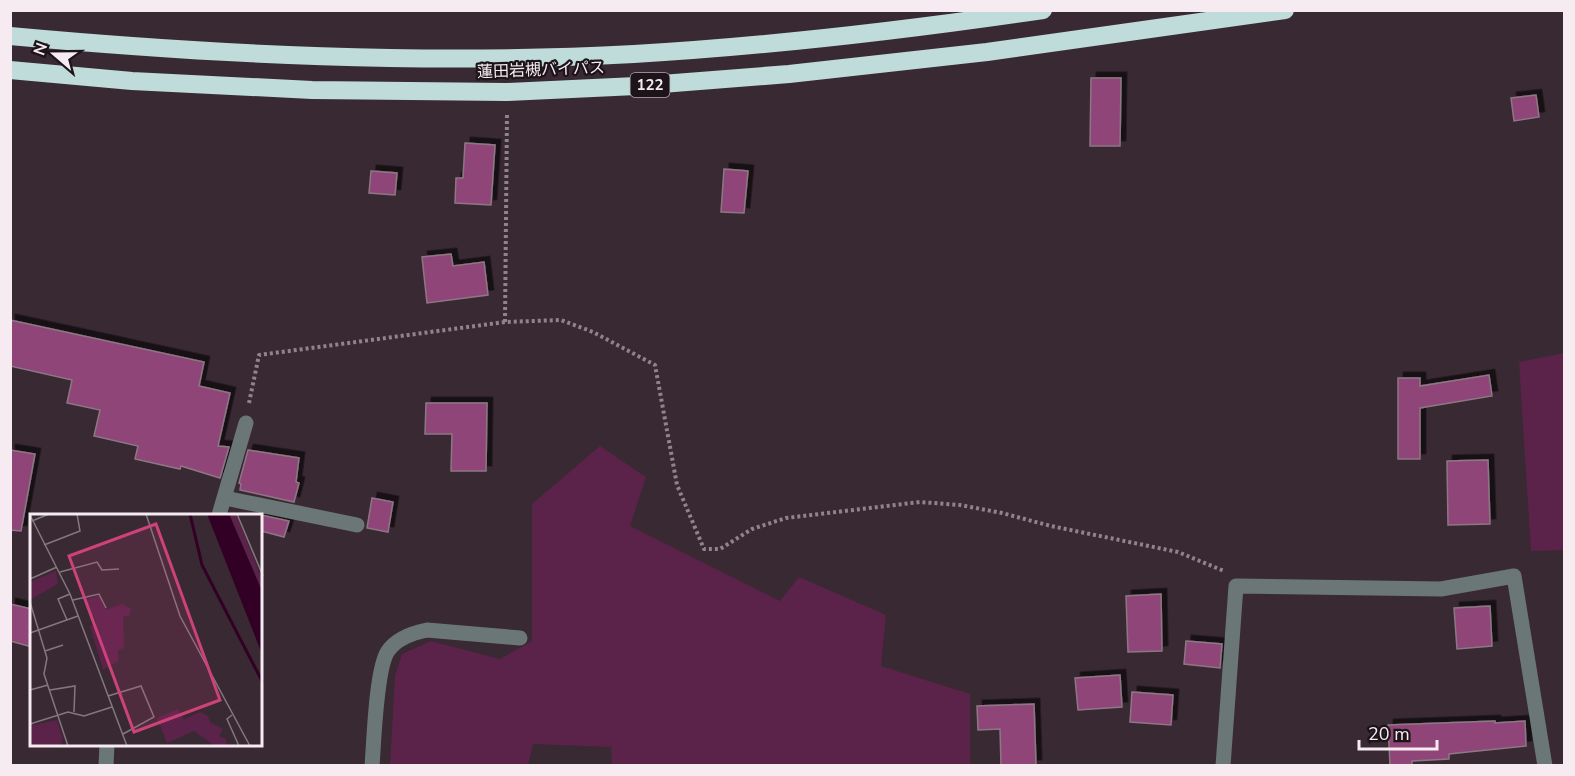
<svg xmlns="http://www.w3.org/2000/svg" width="1575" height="776" font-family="'Nunito Sans','Noto Sans JP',sans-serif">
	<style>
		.green { fill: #5b224a }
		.building { fill: #904478; stroke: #8c7884; stroke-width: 1.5; filter: url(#shadow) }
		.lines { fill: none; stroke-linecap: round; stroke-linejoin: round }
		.path { stroke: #91838c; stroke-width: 4; stroke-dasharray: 3 3; stroke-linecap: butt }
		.minor { stroke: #6b7776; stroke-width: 15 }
		.highway { stroke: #bfdbda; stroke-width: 18 }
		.labels { text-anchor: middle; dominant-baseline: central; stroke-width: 4.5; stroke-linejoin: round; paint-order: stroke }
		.shield { fill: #1c1419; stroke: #b5aab0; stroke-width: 1.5 }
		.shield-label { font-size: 15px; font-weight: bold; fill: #f6ebf1 }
		.street-label { font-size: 16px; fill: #f6ebf1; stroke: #1c1419 }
		.inset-river { fill: none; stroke: #320025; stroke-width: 3 }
		.inset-road { fill: none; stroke: #85777f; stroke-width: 1.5 }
		.view { fill: #cc4279; fill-opacity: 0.15; stroke: #cc4279; stroke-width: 3 }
		.inset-edge { fill: none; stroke: #f6ebf1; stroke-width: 3 }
	</style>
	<defs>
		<filter id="shadow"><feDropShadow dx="5.5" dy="-5.5" stdDeviation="0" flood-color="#0009"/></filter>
	</defs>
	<rect width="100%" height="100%" fill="#392933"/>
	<g class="green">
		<polygon points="1564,353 1564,550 1531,551 1519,362"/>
		<polygon points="600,446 646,477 630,526 780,601 799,577 886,615 881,666 970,694 970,765 612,765 611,747 533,744 528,765 390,765 395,676 402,654 431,641 500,659 532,641 532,504"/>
	</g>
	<g class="building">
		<polygon points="1091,78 1121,78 1120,146 1090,146"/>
		<polygon points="1536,95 1539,117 1514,121 1511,98"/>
		<polygon points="465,143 495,145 491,205 455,203 456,178 463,178"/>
		<polygon points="724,169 748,171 744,213 721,212"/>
		<polygon points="371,171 397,173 395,195 369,193"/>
		<polygon points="451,254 453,266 484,262 488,295 427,303 422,257"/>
		<polygon points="10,320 204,362 199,386 230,393 218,446 229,447 220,478 181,466 180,469 135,459 138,446 94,436 100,410 67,403 72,380 10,366"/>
		<polygon points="1489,375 1492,396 1420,408 1420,459 1398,459 1398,378 1420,378 1420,386"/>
		<polygon points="426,403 487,403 486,471 451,471 452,434 425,434"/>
		<polygon points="10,450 35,454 21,531 10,530"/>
		<polygon points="248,450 299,458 296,482 299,483 294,502 240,490 241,484 239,483"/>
		<polygon points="1488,460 1490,524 1448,525 1447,461"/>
		<polygon points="372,498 393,502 388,532 367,528"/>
		<polygon points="261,515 289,521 284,537 261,531"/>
		<polygon points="1161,594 1162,651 1128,652 1126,596"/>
		<polygon points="10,604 32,609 32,647 10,641"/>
		<polygon points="1490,606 1492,646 1457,649 1454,608"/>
		<polygon points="1186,641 1222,644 1220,668 1184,664"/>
		<polygon points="1120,675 1122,707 1078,710 1075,678"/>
		<polygon points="1132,692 1173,695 1171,725 1130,722"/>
		<polygon points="1034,704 1036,765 1001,765 1000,729 978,730 977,706"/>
		<polygon points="1495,721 1495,723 1525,721 1526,746 1449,754 1449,759 1412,761 1412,765 1390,765 1388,725"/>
	</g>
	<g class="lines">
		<g class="path">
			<polyline points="505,322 507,113"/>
			<polyline points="249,403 259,355 505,322 561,320 593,332 655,365 677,485 704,549 720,549 752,529 786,518 920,502 960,505 1002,513 1051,526 1178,552 1224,571"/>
		</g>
		<g class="minor">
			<polyline points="225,498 357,525"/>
			<polyline points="219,515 246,423"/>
			<polyline points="106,766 107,744"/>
			<path d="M372 766C374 742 376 668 388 651 397 638 412 633 427 630L520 638"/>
			<polyline points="1223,766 1236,586 1441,589 1514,576 1545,766"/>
		</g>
		<g class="highway">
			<path d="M10 36C218 55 426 65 634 54 771 46 907 30 1043 10"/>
			<polyline points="10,70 132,81 312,90 507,92 636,86 789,74 987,52 1285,10"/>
		</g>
	</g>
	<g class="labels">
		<rect class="shield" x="630.5" y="73" width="39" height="24" rx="4.5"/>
		<g class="shield-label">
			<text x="650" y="85">122</text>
		</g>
		<g class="street-label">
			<text transform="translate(541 70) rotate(-2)">蓮田岩槻バイパス</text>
		</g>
	</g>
	<g transform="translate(30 514)">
		<rect width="232" height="232" fill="#392933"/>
		<path d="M199 0H206L232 66V77ZM26 57 28 70 0 86V68ZM69 82 76 96 92 90 101 95 99 102H93L94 134 88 136V147L73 156 60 112 67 109 54 86ZM148 195 154 205 170 198 178 202 180 208 193 215 189 222 196 225 197 232H185L164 217 137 229 127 204ZM0 203 4 211 27 206 33 225 30 232H0Z" fill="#5b224a"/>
		<path d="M177 0H199L232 77V140Z" fill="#320025"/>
		<path class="inset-river" d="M160 0 172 51 233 169"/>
		<path class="inset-road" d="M116 0 150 102 220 232M207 0 233 62M0 1 40 80 97 232M2 7 19 0M14 31 50 17 47 0M30 58 67 48 72 56 89 55M0 65 27 53M43 86 69 80 76 94M0 88 17 144 14 160 38 232M37 106 28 85 40 80M0 119 48 102M15 137 33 131M0 176 18 171M20 176 45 172 44 198M78 182 111 172 124 203 93 220M202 201 197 205 209 232M0 210 38 198 54 202 82 193"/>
		<path class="view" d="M126 10 190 186 104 218 39 42Z"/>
		<rect width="232" height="232" class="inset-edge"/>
	</g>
	<rect width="1575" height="776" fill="none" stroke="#f6ebf1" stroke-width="24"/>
	<g transform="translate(54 54) rotate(290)" stroke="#1c1419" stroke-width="4.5" paint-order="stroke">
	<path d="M0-4.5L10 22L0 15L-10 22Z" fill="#f6ebf1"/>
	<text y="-9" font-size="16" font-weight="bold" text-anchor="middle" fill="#f6ebf1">N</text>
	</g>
	<path d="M1359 740v9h78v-9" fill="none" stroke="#f6ebf1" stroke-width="3"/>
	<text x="1368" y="740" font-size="18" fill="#f6ebf1" stroke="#1c1419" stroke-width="4.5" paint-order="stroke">20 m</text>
</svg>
